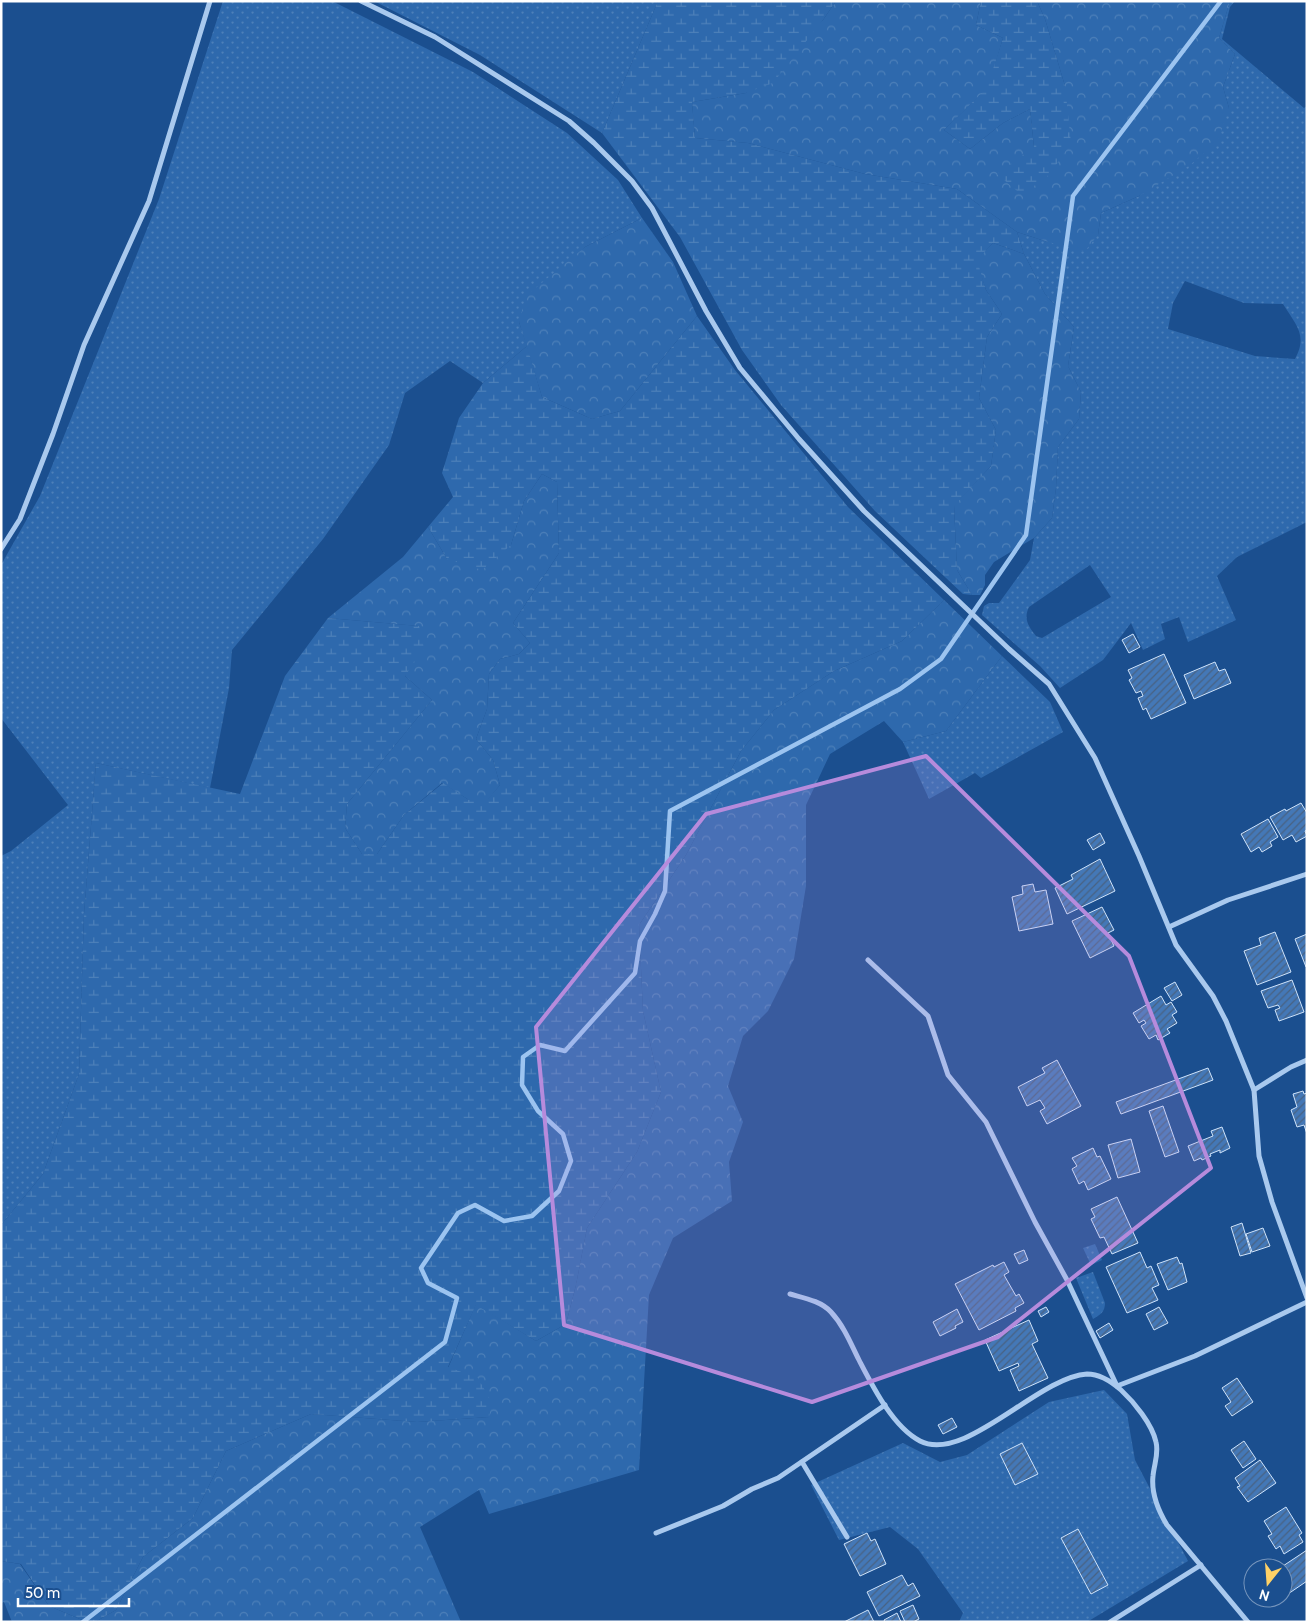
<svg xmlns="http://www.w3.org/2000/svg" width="1308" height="1623" font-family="Cabin,sans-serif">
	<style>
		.green { fill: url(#green-dots); fill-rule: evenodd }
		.forest { fill: url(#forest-crowns) }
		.wetland { fill: url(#wetland-marsh) }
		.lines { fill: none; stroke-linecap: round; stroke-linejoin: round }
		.stream { stroke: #9cc4f0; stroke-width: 4.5 }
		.building { fill: url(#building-hatch); stroke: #cfe3fa }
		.street { stroke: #a9c9ee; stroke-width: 5 }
		.marked { fill: #b68bdc; fill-opacity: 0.2; stroke: #b68bdc; stroke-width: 4; stroke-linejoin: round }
	</style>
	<defs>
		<pattern id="green-dots" width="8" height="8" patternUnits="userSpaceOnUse" patternTransform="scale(1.25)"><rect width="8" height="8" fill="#2e69ad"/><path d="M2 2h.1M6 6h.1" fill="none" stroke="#4d80b9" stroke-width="1.8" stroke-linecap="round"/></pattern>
		<pattern id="forest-crowns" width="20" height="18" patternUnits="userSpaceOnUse" patternTransform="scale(1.25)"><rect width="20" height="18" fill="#2e69ad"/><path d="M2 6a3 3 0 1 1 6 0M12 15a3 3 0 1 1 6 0" fill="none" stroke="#4d80b9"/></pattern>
		<pattern id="wetland-marsh" width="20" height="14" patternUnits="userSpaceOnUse" patternTransform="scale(1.25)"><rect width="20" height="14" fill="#2e69ad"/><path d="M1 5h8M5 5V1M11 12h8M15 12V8" fill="none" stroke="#4d80b9"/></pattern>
		<pattern id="building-hatch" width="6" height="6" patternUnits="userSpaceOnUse" patternTransform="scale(1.25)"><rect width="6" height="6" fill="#4478b7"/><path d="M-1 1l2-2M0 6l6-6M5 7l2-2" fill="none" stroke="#486282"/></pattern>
	</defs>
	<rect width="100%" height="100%" fill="#1b4f8f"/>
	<g class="green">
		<polygon points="223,1 332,1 473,72 567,133 618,180 642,218 585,247 519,322 527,346 483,383 450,361 405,393 389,445 323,539 232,650 229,688 210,788 96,763 84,914 79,1074 43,1174 1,1225 1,856 11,851 68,805 1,718 1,565 40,496 159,199"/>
		<polygon points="374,1 658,1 602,133 480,55"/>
		<path d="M1230 1H1235L1230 7 1222 39 1304 108 1307 106V522L1237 557 1217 576 1236 620 1188 642 1179 617 1161 624 1165 639 1143 650 1131 623 1103 660 1060 688 1040 666 982 615 984 606 989 603H999L1030 560 1034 538 1052 518 1056 488 1058 447 1079 419 1081 392 1068 366 1074 327 1045 294 1024 254 1017 232 1048 242 1098 235 1101 213 1139 196 1229 108 1223 87 1235 54 1219 38ZM1185 281 1244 303 1283 304C1296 325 1308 335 1295 359L1255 356 1168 329 1173 303ZM1090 565 1111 597 1042 638 1036 636C1029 627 1023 619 1029 607Z"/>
		<polygon points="1002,656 1050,702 1063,732 981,778 975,773 929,799 903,742 946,731"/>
		<polygon points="1095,1244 1102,1260 1091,1265 1083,1248"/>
		<path d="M1093 1272 1105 1303C1105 1312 1100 1315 1093 1319L1076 1278Z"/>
		<polygon points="1104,1390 1127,1414 1135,1460 1188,1561 1087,1622 959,1622 963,1613 918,1549 890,1527 839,1540 811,1485 903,1443 940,1462 967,1455 1049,1402"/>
	</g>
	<g class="forest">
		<polygon points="836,1 981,1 976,25 1003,38 988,88 944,130 970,149 1003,123 1030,109 1034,147 1022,195 1065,86 1045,19 1037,1 1230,1 1219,38 1235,54 1223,87 1229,108 1218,141 1190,165 1139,196 1101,213 1098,235 1085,251 1048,242 1017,232 957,189 865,174 748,143 695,138 692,102 746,93 823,20"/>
		<polygon points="642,218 673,262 697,316 620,411 592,419 542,397 519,322 526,296 585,247"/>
		<polygon points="993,243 1024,254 1045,294 1074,327 1068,366 1081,392 1079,419 1058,447 1056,488 1052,518 1034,538 994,562 985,575 985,585 980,595 972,595 957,570 954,505 991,466 996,430 979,398 987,337 1002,314 986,290 976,260"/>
		<polygon points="542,474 557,482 559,553 513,623 530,643 519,654 500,659 489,674 487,709 476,739 493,760 500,785 487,801 469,800 442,783 404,815 377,854 362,854 345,828 347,804 432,700 405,676 418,626 328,618 403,557 428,527 447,559 511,545 524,501"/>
		<polygon points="944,600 1002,656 946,731 903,742 884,721 830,754 806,805 806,886 794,959 768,1011 743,1036 728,1086 743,1122 729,1162 732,1201 673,1238 649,1295 639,1470 489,1514 479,1490 420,1527 461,1622 95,1622 116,1610 143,1557 193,1518 226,1451 311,1414 417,1422 489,1417 448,1368 476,1304 536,1341 566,1324 576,1285 587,1228 637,1152 661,1092 643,1011 639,925 686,855 741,751 774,710 834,671 902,641"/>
		<polygon points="1,1561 20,1564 49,1606 87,1622 12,1622 4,1602 1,1603"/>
	</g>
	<g class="wetland">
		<polygon points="658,1 836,1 823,20 773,83 746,93 692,102 695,138 748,143 865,174 957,189 1017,232 1024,254 993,243 977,260 986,290 1002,314 987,337 979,398 996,430 991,466 954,506 957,570 972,595 963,594 875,511 781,405 742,350 680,237 602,133"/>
		<polygon points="981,1 1037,1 1045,19 1065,86 1071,143 1050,174 1022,195 997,174 1034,147 1030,109 1003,123 970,149 944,130 987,88 1003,38 976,25"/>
		<polygon points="697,316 735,370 848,507 944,600 902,641 834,671 774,710 741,751 686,855 639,925 643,1011 661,1092 637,1152 587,1228 576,1285 566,1324 536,1341 476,1305 448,1367 478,1378 492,1403 489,1417 417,1422 311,1414 226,1451 193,1518 143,1557 116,1610 95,1622 87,1622 49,1606 21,1564 1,1561 1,1225 43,1174 79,1074 84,914 96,763 240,794 285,676 328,618 419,626 424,648 405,676 432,700 347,804 345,828 362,854 377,854 404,815 443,783 469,800 487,800 500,785 493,760 476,739 487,709 489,674 500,659 519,654 530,643 513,623 559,553 557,482 542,474 524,501 511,545 482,570 447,559 428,527 453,497 442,473 459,418 483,383 527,346 542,397 592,419 620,411"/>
	</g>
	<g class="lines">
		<polyline class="stream" points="83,1622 445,1342 457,1298 428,1283 421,1268 458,1213 475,1205 504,1221 532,1216 559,1191 571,1161 563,1134 538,1111 522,1085 523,1057 540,1045 565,1051 635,973 640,941 655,914 665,891 670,811 900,689 941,659 1026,535 1073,196 1221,1"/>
	</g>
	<g class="building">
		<polygon points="1133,634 1140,647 1129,653 1122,640"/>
		<polygon points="1164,654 1186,703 1151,719 1146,708 1143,710 1138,698 1143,696 1141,691 1136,693 1129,680 1132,678 1128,670"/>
		<polygon points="1215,662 1219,671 1225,669 1231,683 1194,699 1184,675"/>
		<polygon points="1301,803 1307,813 1307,830 1305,831 1307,836 1296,842 1292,835 1283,840 1270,817 1285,809 1286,811"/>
		<polygon points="1268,819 1278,837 1270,842 1272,846 1262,852 1259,847 1251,852 1241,834"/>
		<polygon points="1100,833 1105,843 1093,850 1087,840"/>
		<polygon points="1100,859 1115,891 1067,914 1055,888 1073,879 1071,875"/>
		<polygon points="1033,884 1035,892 1046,890 1053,924 1019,931 1012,897 1023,894 1022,886"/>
		<polygon points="1102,907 1114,930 1108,933 1114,946 1090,958 1072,921"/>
		<polygon points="1275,932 1291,972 1257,985 1244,951 1261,945 1259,938"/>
		<polygon points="1307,934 1307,967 1306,967 1295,939"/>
		<polygon points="1292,980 1304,1012 1279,1021 1275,1010 1280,1008 1278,1005 1268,1008 1261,991"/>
		<polygon points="1175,982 1182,995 1172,1001 1164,988"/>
		<polygon points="1161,996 1166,1005 1171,1002 1177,1012 1172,1015 1177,1023 1167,1029 1170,1033 1158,1040 1156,1035 1149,1039 1141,1026 1146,1023 1144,1020 1139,1023 1133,1013"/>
		<polygon points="1057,1060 1081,1106 1047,1124 1040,1111 1045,1108 1040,1100 1027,1106 1018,1087 1045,1073 1042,1068"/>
		<polygon points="1208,1068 1213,1080 1121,1114 1116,1102"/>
		<polygon points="1303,1091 1304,1094 1307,1093 1307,1134 1304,1125 1297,1127 1291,1110 1297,1107 1293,1094"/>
		<polygon points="1163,1106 1179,1152 1165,1157 1149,1111"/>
		<polygon points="1222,1127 1230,1148 1220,1153 1220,1150 1210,1154 1211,1156 1202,1160 1201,1158 1194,1161 1188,1146 1213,1136 1211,1131"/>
		<polygon points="1131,1139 1140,1172 1118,1178 1108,1145"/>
		<polygon points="1093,1148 1097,1157 1100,1156 1111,1179 1088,1190 1084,1181 1079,1184 1072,1169 1077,1166 1072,1158"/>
		<polygon points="1117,1197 1138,1243 1112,1254 1104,1237 1100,1238 1091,1219 1095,1217 1091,1209"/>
		<polygon points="1242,1223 1251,1253 1240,1256 1231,1227"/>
		<polygon points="1263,1228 1270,1246 1252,1252 1246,1234"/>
		<polygon points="1024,1250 1028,1260 1019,1264 1014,1254"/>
		<polygon points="1140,1252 1147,1268 1151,1266 1159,1285 1152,1288 1158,1300 1127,1313 1106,1267"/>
		<polygon points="1177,1257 1180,1264 1182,1263 1187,1282 1168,1290 1157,1264"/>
		<polygon points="1004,1262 1009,1272 1004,1275 1016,1296 1019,1294 1024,1303 1015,1308 1016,1311 979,1330 955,1284 993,1265 994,1267"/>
		<polygon points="1046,1307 1049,1312 1041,1317 1038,1311"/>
		<polygon points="1159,1307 1168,1323 1154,1330 1146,1314"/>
		<polygon points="957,1309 963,1322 955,1326 956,1328 940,1336 933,1322"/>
		<polygon points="1029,1320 1038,1341 1032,1344 1048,1378 1019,1391 1010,1370 1019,1366 1018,1363 999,1371 985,1340"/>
		<polygon points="1109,1323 1113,1330 1100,1338 1096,1331"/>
		<polygon points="1237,1378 1253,1402 1232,1416 1225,1406 1231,1402 1222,1388"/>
		<polygon points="952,1418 957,1427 943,1434 938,1425"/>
		<polygon points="1244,1441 1256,1459 1243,1468 1231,1450"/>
		<polygon points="1022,1443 1038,1474 1015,1485 1000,1454"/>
		<polygon points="1260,1460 1276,1483 1248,1502 1237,1487 1240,1486 1235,1478"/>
		<polygon points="1286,1507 1302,1533 1299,1535 1303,1542 1284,1554 1280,1546 1276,1549 1268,1536 1272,1534 1264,1521"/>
		<polygon points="1078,1529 1108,1585 1091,1594 1061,1538"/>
		<polygon points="867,1533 871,1541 875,1539 886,1564 860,1576 844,1544"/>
		<polygon points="1307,1550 1307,1581 1288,1594 1283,1587 1283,1568 1280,1568"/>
		<polygon points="902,1575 908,1586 913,1583 920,1596 879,1616 867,1592"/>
		<polygon points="1263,1598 1277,1598 1278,1600 1269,1606"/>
		<polygon points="913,1605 919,1619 913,1622 905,1622 900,1611"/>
		<polygon points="868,1610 874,1622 844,1622"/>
		<polygon points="897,1613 901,1622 885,1622 884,1620"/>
	</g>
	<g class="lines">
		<g class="street">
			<polyline points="361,1 435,37 569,121 594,143 632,181 652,208 706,311 740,368 799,439 864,511 1009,649 1049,684 1095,758 1139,856 1176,945 1213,996 1226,1021 1254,1090 1259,1156 1272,1202 1307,1298"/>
			<polyline points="1,549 20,519 53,434 84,345 149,201 210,1"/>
			<polyline points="1169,927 1228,900 1307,874"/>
			<polyline points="868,960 928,1016 948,1075 986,1122 1035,1222 1067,1280 1117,1386"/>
			<polyline points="1254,1090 1291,1067 1307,1060"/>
			<path d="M790 1294C804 1298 821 1301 831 1312 844 1326 851 1344 859 1360 873 1387 893 1427 920 1441 965 1464 1038 1377 1087 1374 1099 1374 1112 1382 1121 1390 1134 1402 1152 1424 1156 1442 1159 1454 1154 1464 1153 1476 1151 1494 1158 1510 1167 1525L1248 1622"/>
			<polyline points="1117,1386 1195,1356 1307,1302"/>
			<polyline points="802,1462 847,1537"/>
			<polyline points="656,1533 723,1506 752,1489 778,1478 885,1405"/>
			<polyline points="1110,1622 1201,1565"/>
		</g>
	</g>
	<path class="marked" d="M926 756 1129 956 1211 1168 998 1337 812 1402 564 1325 536 1027 706 814Z"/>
	<rect width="1308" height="1623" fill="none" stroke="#ffffff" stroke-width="5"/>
	<g transform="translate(1268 1583) rotate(197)"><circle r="24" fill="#1b4f8f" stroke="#7695bc"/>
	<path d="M0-4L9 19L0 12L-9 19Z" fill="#ffd166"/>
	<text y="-8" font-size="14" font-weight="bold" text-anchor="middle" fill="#ffffff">N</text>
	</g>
	<path d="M18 1598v8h111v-8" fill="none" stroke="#ffffff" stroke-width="2.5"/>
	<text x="25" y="1598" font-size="15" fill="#ffffff" stroke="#1b4f8f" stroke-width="4" paint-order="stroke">50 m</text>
</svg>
